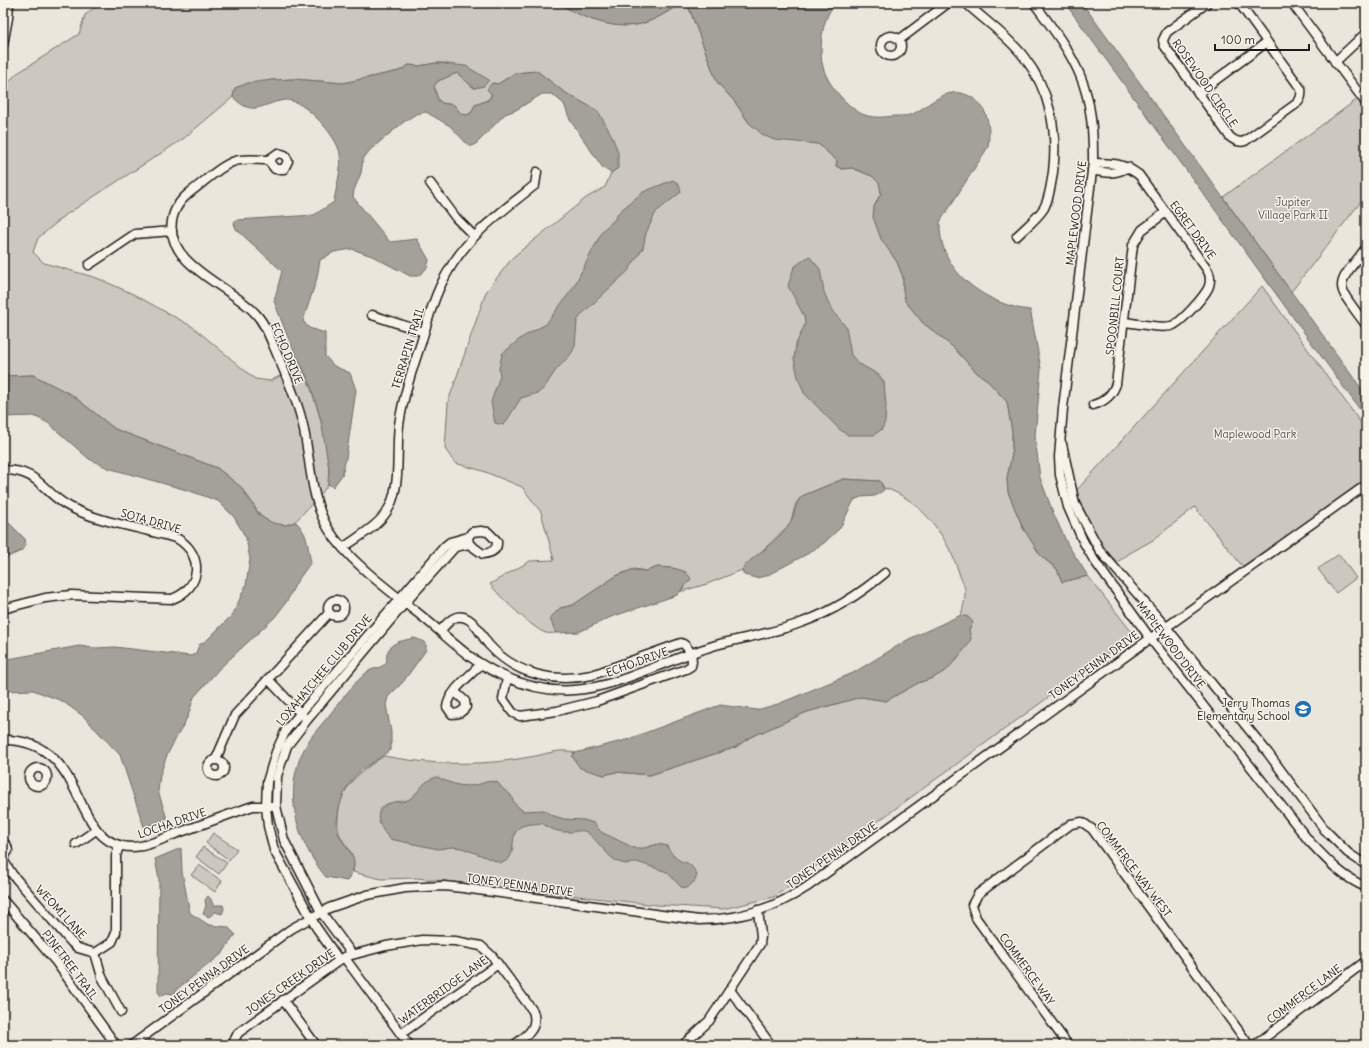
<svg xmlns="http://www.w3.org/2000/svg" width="1369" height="1048" font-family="Delius,sans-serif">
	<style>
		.green { fill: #ccc8c0; stroke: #74726e }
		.water { fill: #a3a19a; stroke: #6d6c68 }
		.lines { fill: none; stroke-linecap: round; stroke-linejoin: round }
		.minor-casing { stroke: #1c1c1c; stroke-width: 11 }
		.minor { stroke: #f7f3e8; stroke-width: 8 }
		.labels { text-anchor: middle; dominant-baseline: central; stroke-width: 3; stroke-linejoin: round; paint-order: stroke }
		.street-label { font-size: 11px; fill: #1c1c1c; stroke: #f7f3e8 }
		.park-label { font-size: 11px; fill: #51504d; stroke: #f7f3e8 }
		.poi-label { font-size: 11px; fill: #1c1c1c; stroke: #f7f3e8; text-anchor: end }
	</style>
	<rect width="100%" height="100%" fill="#eae6dc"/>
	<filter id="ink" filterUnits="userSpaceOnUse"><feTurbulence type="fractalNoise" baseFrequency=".025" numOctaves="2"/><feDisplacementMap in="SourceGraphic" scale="8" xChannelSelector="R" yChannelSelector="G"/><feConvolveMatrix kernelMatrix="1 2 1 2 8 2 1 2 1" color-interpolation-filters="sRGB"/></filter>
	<g filter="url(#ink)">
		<g class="green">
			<path d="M108 3H559C580 18 618 32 644 23 658 19 670 10 683 3L689 8 717 82 735 102 749 123 809 143 818 144 824 148 837 161 836 166 842 169 852 168 872 176 880 183 881 193 874 207 879 232 882 239 897 262 903 277V290L922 322 953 347 976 372 986 379 1007 402 1012 432V454L1007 478 1008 492 1023 528 1043 558 1057 569 1062 582 1088 576 1134 635 774 897 723 909 657 905 417 878 381 879 353 872C357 852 346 849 339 833 337 829 338 822 338 817 339 787 361 771 384 756 420 763 457 765 494 762 506 761 518 759 530 757 545 755 561 747 575 753L573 754 593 771 604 775 616 772 650 775 736 747 748 738 807 712 861 697 886 701 918 683 933 678 957 659 962 651 969 630 968 617 961 615C963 608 965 601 965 594 966 588 962 581 960 576 949 539 922 499 884 488L880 481 843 479 802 496 796 503 790 524 742 570 707 584 679 592 685 587 686 572 672 568 658 567 646 571 634 569 616 576 573 605 560 608 550 618 556 633C553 633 549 634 546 633 534 630 498 595 490 584L530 561 554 560 541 512 522 487 483 471 455 463 445 449 448 402 486 292 513 257 586 198 605 187 611 173 618 168 598 111 564 92 537 71 515 73 498 84 492 83C492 100 490 99 475 105L471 113 467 115 461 114 454 105 442 103 438 100 434 86 438 81 457 73 474 88 484 86 445 63H436L419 66 409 65 399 71 343 83 294 79 272 80 235 88 233 97 183 139 67 214 38 238 33 252 44 263 97 278 133 294 193 327 255 379 270 381 301 365C314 390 333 455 328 483 327 489 311 505 305 511 296 522 288 529 272 523 259 518 257 509 250 499 241 487 229 477 217 468L115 429 72 395 33 375 3 376V89L16 74 79 34 85 15 92 9Z"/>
			<polygon points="1359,98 1366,107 1366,195 1291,292 1223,197"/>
			<path d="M1262 286 1366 430V481L1243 567 1195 507 1153 540 1130 553 1116 563C1099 541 1086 517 1076 491Z"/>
			<polygon points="1339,554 1356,578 1336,593 1318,569"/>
			<polygon points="213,833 237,849 229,860 206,843"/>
			<polygon points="203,847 227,863 219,874 196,857"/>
			<polygon points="199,865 222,881 215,892 191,875"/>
		</g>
		<g class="water">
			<path d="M559 3H835C823 19 821 35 821 55 822 72 830 85 841 97 860 117 868 119 895 116 901 116 908 116 913 114 930 105 946 86 967 95 988 103 991 127 988 147L940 222C938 266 975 296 1014 307 1019 309 1025 309 1030 310L1031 314 1041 369 1035 436 1040 478 1054 515 1068 545 1088 576 1062 582 1057 569 1040 555 1023 528 1008 492 1007 478 1012 454V432L1007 402 986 379 976 372 953 347 922 322 905 301 903 290V277L897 262 881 239 873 217 874 207 881 193 879 183 872 176 852 168 842 169 836 166 837 161 818 144 774 140 763 135 749 123 735 102 717 82 689 8 683 3C670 9 658 19 644 23 618 32 580 18 559 3Z"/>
			<polygon points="1065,3 1082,3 1366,395 1366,418"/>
			<path d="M436 63 466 66 489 80 484 86 474 88 457 73 438 81 434 86 438 100 442 103 454 105 461 114 467 115 471 113 475 105 489 100 492 95 487 89 492 83 498 84 515 73 537 71 564 92 598 111 612 136 618 152V168L611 173 603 168 570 120 564 104 552 94H542L516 110 505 114 477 143 470 147 450 126 426 112 416 114 405 121 370 150 363 159 361 173 354 190 353 197 390 242 417 239 429 260 427 268 418 276H410L372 256 352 249 334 252 320 260 317 278 303 321 309 328 325 333V356L334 366 350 373 356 390 346 458 342 475 333 487 328 484 329 469 321 420 309 381 289 340 274 301 282 271 236 229 234 223 237 220 314 215 334 202C336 186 342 170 340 154 338 137 304 99 286 100 263 102 254 119 233 97L235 88 248 83 272 80 294 79 343 83 399 71 409 65 419 66Z"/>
			<polygon points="673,180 679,184 681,192 656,212 646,233 643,248 628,271 582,314 577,321 575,346 571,354 556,370 544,388 538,393 521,398 504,425 495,423 491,402 500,376 499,369 502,354 521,338 546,324 573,288 603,230 614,220 620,211 643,192"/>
			<polygon points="809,256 820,269 824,292 831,309 846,327 851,355 858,363 879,375 884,382 886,406 885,422 882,429 874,435 848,435 839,429 804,393 798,377 794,359 796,344 805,324 804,316 788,286 794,267"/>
			<path d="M33 375 72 395 115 429 217 468 241 487 257 512 263 518 273 523 285 525 296 522C309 535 307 546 311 562L296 583 287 601 275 617 219 669 194 697 188 716 167 755 160 775 158 791 167 819 144 827 120 755 83 716 62 701 33 690 3 691V660L79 646 95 648 115 647 191 656 196 653 199 645 207 640 233 614 246 585 250 559 246 538 234 517 218 501 190 491 108 468 89 459 48 423 34 416 3 417V376Z"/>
			<path d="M843 479 880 481 884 490 875 496 861 497 854 500 840 528 824 543 807 554 766 576 756 578 744 575 742 570C747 561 757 556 765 549 771 544 785 531 789 524 796 515 794 504 802 496Z"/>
			<polygon points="3,517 25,539 26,545 21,551 3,559"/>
			<path d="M658 567C669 568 685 567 691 579L677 595 611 617 579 632 556 633 550 618 560 608 573 605 616 576 631 570 646 571Z"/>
			<polygon points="961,615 968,617 973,622 969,630 971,638 969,644 947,670 933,678 918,683 886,701 861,697 807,712 749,738 736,747 650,775 616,772 604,775 580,768 572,756 575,753 626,740 720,705 757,710 778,704 853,673 909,639"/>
			<path d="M414 638 423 641 426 645V650L403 682 388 697 386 705 391 732V749C379 760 362 767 352 780 343 790 334 818 338 832 346 854 364 855 347 881L326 877C294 839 280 784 310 739 316 730 324 722 331 713 342 699 353 684 367 672 372 668 379 669 384 665 388 662 386 658 387 654 390 641 403 641 414 638Z"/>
			<path d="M437 777C450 783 461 788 476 785 484 783 488 780 497 782L503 789 511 795 514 803 523 811 544 810 551 815 564 819 584 820 594 823 601 832 634 848H644L658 844 667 846C669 850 672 854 675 857 684 866 688 857 697 875L695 881 687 888 681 887 667 872 637 862C613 871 604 846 588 833 582 828 574 833 567 832 558 832 549 829 542 823 536 824 525 824 520 827 507 837 520 858 501 863L462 848 452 847 438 849 390 839C380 829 370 809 390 803 398 800 404 803 411 798 422 789 423 780 437 777Z"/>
			<polygon points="181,848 182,872 190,913 209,925 228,927 236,935 232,938 223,953 177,989 174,994 166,993 161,996 158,992 159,879 155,859"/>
			<polygon points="208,896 211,899 213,905 223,905 224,909 222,914 215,912 209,917 203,914 206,906 205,900"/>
		</g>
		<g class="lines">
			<defs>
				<g id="minor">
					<path d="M966 3C985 21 1008 36 1024 57 1050 90 1058 131 1053 172 1051 184 1050 197 1044 208 1037 219 1026 227 1017 236"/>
					<path d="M1034 3C1079 63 1094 87 1093 163L1063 408 1059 457 1060 475 1068 507 1083 541 1094 560 1150 638 1309 841C1326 859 1343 878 1366 887"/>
					<path d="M1207 3 1167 32 1163 40 1164 45 1230 137C1235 141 1239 143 1245 141L1296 104C1301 100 1302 95 1301 89L1239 3"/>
					<polyline points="1292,3 1366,103"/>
					<circle cx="891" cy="46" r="10"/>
					<polyline points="899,40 948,3"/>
					<polyline points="3,45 8,18 9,3"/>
					<polyline points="1335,62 1366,33"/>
					<polyline points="1198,93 1267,42"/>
					<path d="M268 160 278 153 285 155 288 161 284 169H275L268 160C259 160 249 159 240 160 226 161 205 181 193 190 182 198 174 207 172 221 165 265 232 287 255 313 264 322 269 335 274 347 284 371 296 396 302 421 311 457 309 497 329 530 350 563 393 593 424 618 443 633 460 651 481 664 574 721 626 672 716 645 745 637 775 633 803 622 834 611 860 594 885 573"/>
					<path d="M1093 163C1112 163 1123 163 1139 175L1206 268C1210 273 1211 279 1209 286 1206 295 1180 324 1171 326 1157 329 1138 323 1124 322"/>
					<path d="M1092 170C1106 173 1116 175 1128 167"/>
					<polyline points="430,183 456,218 474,236"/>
					<path d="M1366 248C1333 290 1335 282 1366 325"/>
					<polyline points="89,265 135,234 172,231"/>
					<polyline points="372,315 424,332"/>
					<path d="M1093 405C1104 402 1112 396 1116 384L1133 245 1142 230 1166 212"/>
					<polyline points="1062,444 1075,504 1100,551 1166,627 1268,753 1325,830 1348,853 1366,865"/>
					<path d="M3 470C41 470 42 493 70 507 103 524 143 527 178 539 204 555 202 588 172 599L71 595 45 598 3 609"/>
					<path d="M481 531 488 532 497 541C498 550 491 553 483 554L469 544 468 537 472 532Z"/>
					<path d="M343 548C359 536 381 525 390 506 401 482 396 451 399 425 403 397 412 370 421 343 428 320 434 296 446 275 467 236 501 212 535 185L537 172"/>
					<circle cx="336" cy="608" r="8"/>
					<path d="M441 630C448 622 456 612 468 619 477 624 482 637 489 645 516 675 554 683 592 675L681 643C689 646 694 658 691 666L686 669 597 701 557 711 520 716 513 713 503 699 507 678"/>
					<polyline points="268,679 303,716"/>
					<path d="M455 692 465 701 466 707C462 712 459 714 452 714L447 707C449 691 470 676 481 664"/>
					<path d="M3 740C91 739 68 847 132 847 147 847 162 839 175 834 201 825 227 815 253 806H271"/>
					<polyline points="216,759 235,715 329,613"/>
					<circle cx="216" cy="768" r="8"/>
					<circle cx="38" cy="777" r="9"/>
					<polyline points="3,842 7,846 8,851 3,858"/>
					<polyline points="76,844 96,830"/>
					<polyline points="3,860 12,874 71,942 78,948 95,953 112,942 116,933 116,856 119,846"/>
					<polyline points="3,900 56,962 116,1045"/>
					<polyline points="95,953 102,977 121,1012"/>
					<polyline points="352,954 321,912 284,840 276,806 277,776 287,746 307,720 405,603 455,547 469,544"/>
					<polyline points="344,957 409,1045"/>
					<polyline points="339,960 316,927 274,850 268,826 266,806 267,782 276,752 286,730 444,547 450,542 468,537"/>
					<polyline points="730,990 771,1045"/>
					<polyline points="283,1000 316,1045"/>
					<polyline points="401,1034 498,964"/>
					<path d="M132 1045 291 929 329 908 367 895 405 888 444 886 463 888 699 920C738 920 775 908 807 887L1144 643 1366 485"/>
					<path d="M232 1045 238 1033 344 957 386 946 422 940 455 941 481 946 492 956 533 1011C539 1029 526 1036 514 1045"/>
					<polyline points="683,1045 709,1021 760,944 761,936 758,910"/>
					<polyline points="1068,1045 976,918 972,905 978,894 1071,824 1082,822 1092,829 1249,1045"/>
					<polyline points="1255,1045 1366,961"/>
				</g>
			</defs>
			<use href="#minor" class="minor-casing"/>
			<use href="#minor" class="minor"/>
		</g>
	</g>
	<defs>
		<symbol id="school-disc" viewBox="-11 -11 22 22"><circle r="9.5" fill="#1f6fb2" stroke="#f7f3e8"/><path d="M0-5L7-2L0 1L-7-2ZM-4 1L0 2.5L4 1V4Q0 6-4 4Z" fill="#fff"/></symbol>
	</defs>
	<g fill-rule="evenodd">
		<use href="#school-disc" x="1293" y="699" width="20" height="20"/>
	</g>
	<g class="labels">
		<g class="street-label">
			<text transform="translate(1205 83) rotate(55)">ROSEWOOD CIRCLE</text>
			<text transform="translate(1076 213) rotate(-83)">MAPLEWOOD DRIVE</text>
			<text transform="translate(1193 230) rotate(54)">EGRET DRIVE</text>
			<text transform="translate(1115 306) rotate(-84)">SPOONBILL COURT</text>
			<text transform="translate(408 348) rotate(-73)">TERRAPIN TRAIL</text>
			<text transform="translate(287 353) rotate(67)">ECHO DRIVE</text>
			<text transform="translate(151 521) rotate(16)">SOTA DRIVE</text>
			<text transform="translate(1171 645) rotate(53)">MAPLEWOOD DRIVE</text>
			<text transform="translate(637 662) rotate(-20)">ECHO DRIVE</text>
			<text transform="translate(1094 665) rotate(-36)">TONEY PENNA DRIVE</text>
			<text transform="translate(324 670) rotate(-50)">LOXAHATCHEE CLUB DRIVE</text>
			<text transform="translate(172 823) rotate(-19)">LOCHA DRIVE</text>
			<text transform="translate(832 855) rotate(-35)">TONEY PENNA DRIVE</text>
			<text transform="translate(1134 869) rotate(53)">COMMERCE WAY WEST</text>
			<text transform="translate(520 885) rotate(8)">TONEY PENNA DRIVE</text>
			<text transform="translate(61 912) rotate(47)">WEOMI LANE</text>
			<text transform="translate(70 965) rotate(53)">PINETREE TRAIL</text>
			<text transform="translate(1027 969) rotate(54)">COMMERCE WAY</text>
			<text transform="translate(204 979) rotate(-36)">TONEY PENNA DRIVE</text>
			<text transform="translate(290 982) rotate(-35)">JONES CREEK DRIVE</text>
			<text transform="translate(443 990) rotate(-36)">WATERBRIDGE LANE</text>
			<text transform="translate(1304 994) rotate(-37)">COMMERCE LANE</text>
		</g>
		<g class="park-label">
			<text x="1293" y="202">Jupiter<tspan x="1293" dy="13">Village Park II</tspan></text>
			<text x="1255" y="434">Maplewood Park</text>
		</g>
		<g class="poi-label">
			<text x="1290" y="703">Jerry Thomas<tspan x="1290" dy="13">Elementary School</tspan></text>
		</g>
	</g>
	<rect width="1369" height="1048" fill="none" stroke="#f7f3e8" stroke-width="16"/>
	<rect x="8" y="8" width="1353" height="1032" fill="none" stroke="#1c1c1c" stroke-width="1.5" filter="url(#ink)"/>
	<path d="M1215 44v6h94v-6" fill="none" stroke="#1c1c1c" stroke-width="2"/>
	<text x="1221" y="44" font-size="12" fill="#1c1c1c" stroke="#f7f3e8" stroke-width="3" paint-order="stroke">100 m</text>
</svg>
